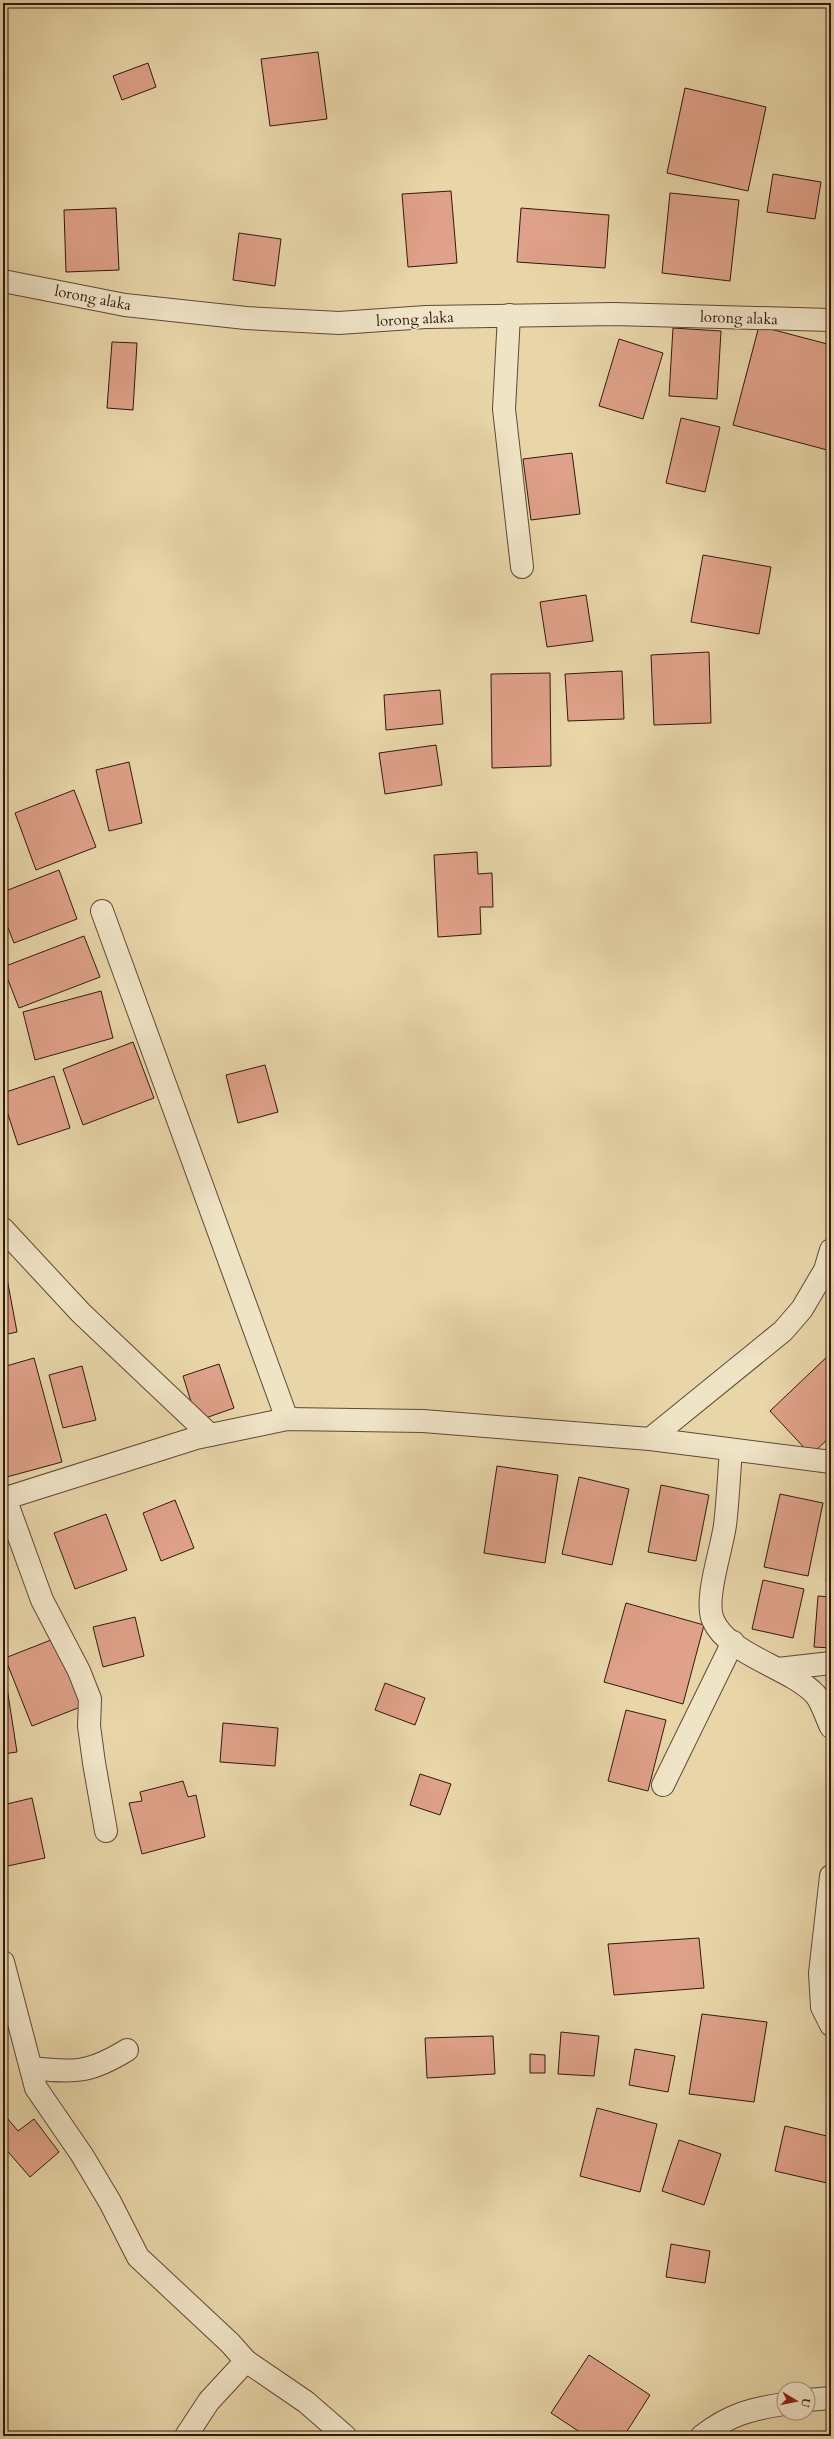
<svg xmlns="http://www.w3.org/2000/svg" width="834" height="2439" font-family="Cardo,serif">
	<style>
		.building { fill: #dfa189; stroke: #32180f }
		.lines { fill: none; stroke-linecap: round; stroke-linejoin: round }
		.minor-casing { stroke: #604836; stroke-width: 24 }
		.minor { stroke: #f0e4c7; stroke-width: 22 }
		.labels { text-anchor: middle; dominant-baseline: central; stroke-width: 3; stroke-linejoin: round; paint-order: stroke }
		.street-label { font-size: 15px; fill: #32180f; stroke: #f0e4c7 }
	</style>
	<rect width="100%" height="100%" fill="#e8d6a9"/>
	<filter id="stains"><feTurbulence type="fractalNoise" baseFrequency=".005" numOctaves="4"/><feColorMatrix values="0 0 0 0 .2 0 0 0 0 .09 0 0 0 0 .02 0 0 0 .5 -.17"/></filter>
	<radialGradient id="worn" r=".72"><stop offset=".6" stop-color="#630" stop-opacity="0"/><stop offset="1" stop-color="#630" stop-opacity=".3"/></radialGradient>
	<g class="building">
		<polygon points="318,52 327,119 270,126 261,59"/>
		<polygon points="148,63 156,87 122,100 113,76"/>
		<polygon points="685,88 766,107 748,191 667,173"/>
		<polygon points="773,174 821,182 815,219 767,212"/>
		<polygon points="451,191 457,263 408,267 402,194"/>
		<polygon points="670,193 739,200 730,281 662,273"/>
		<polygon points="116,208 119,270 66,272 64,210"/>
		<polygon points="521,208 609,215 605,268 517,262"/>
		<polygon points="239,233 281,239 275,286 233,280"/>
		<polygon points="759,326 831,345 831,451 733,425"/>
		<polygon points="673,328 721,331 717,399 669,396"/>
		<polygon points="619,339 663,353 643,419 599,406"/>
		<polygon points="112,342 137,343 133,410 107,408"/>
		<polygon points="681,418 720,427 705,492 666,483"/>
		<polygon points="572,453 580,514 531,520 523,459"/>
		<polygon points="703,555 771,567 759,634 691,622"/>
		<polygon points="586,595 593,641 547,647 540,602"/>
		<polygon points="709,652 711,723 654,725 651,655"/>
		<polygon points="622,671 624,719 568,721 565,674"/>
		<polygon points="550,673 551,766 492,768 491,674"/>
		<polygon points="440,690 443,724 386,730 384,695"/>
		<polygon points="436,745 442,785 385,794 379,753"/>
		<polygon points="129,762 142,823 109,831 96,770"/>
		<polygon points="74,790 96,847 36,870 15,813"/>
		<polygon points="477,852 478,874 492,873 493,907 480,907 481,934 438,937 434,855"/>
		<polygon points="59,870 77,919 14,943 3,915 3,892"/>
		<polygon points="84,936 100,977 19,1008 3,967"/>
		<polygon points="101,991 113,1038 35,1060 23,1012"/>
		<polygon points="133,1042 154,1098 83,1125 63,1069"/>
		<polygon points="265,1065 278,1112 238,1123 226,1075"/>
		<polygon points="54,1076 70,1128 18,1145 3,1099 3,1093"/>
		<polygon points="3,1257 17,1332 3,1335"/>
		<polygon points="831,1353 831,1436 811,1455 770,1411"/>
		<polygon points="34,1358 62,1462 3,1478 3,1367"/>
		<polygon points="219,1364 234,1408 197,1421 183,1376"/>
		<polygon points="82,1366 96,1420 63,1428 49,1375"/>
		<polygon points="497,1466 558,1475 545,1563 484,1553"/>
		<polygon points="579,1477 629,1489 612,1565 562,1554"/>
		<polygon points="661,1485 709,1495 696,1561 648,1552"/>
		<polygon points="780,1494 823,1503 808,1576 764,1567"/>
		<polygon points="175,1500 194,1548 161,1561 143,1513"/>
		<polygon points="106,1514 127,1570 75,1589 54,1533"/>
		<polygon points="831,1535 831,1582 826,1581"/>
		<polygon points="763,1580 804,1589 793,1638 752,1629"/>
		<polygon points="818,1596 831,1597 831,1648 814,1647"/>
		<polygon points="626,1603 704,1625 683,1704 604,1682"/>
		<polygon points="135,1617 144,1656 103,1667 93,1627"/>
		<polygon points="56,1638 83,1706 32,1726 5,1658"/>
		<polygon points="3,1662 17,1752 3,1754"/>
		<polygon points="385,1683 425,1698 415,1725 375,1710"/>
		<polygon points="626,1710 666,1720 648,1791 608,1781"/>
		<polygon points="223,1723 278,1728 275,1766 220,1762"/>
		<polygon points="420,1774 451,1784 440,1815 410,1805"/>
		<polygon points="183,1781 188,1797 196,1795 205,1837 142,1854 129,1803 142,1801 140,1792"/>
		<polygon points="32,1798 45,1858 3,1867 3,1805"/>
		<polygon points="699,1938 704,1988 614,1995 608,1944"/>
		<polygon points="702,2014 767,2022 754,2102 689,2094"/>
		<polygon points="561,2032 599,2036 594,2076 558,2074"/>
		<polygon points="493,2036 495,2074 427,2078 425,2038"/>
		<polygon points="635,2049 675,2056 668,2092 629,2085"/>
		<polygon points="530,2054 545,2055 545,2073 530,2073"/>
		<polygon points="597,2108 657,2124 640,2192 580,2176"/>
		<polygon points="3,2113 18,2131 34,2119 59,2152 30,2177 3,2146"/>
		<polygon points="785,2126 831,2137 831,2168 827,2183 775,2171"/>
		<polygon points="679,2140 721,2154 704,2205 662,2191"/>
		<polygon points="671,2244 710,2251 705,2283 666,2277"/>
		<polygon points="589,2355 650,2395 624,2436 586,2436 551,2413"/>
	</g>
	<g class="lines">
		<defs>
			<g id="minor">
				<polyline points="3,281 125,305 246,318 339,323 426,317 614,314 831,320"/>
				<polyline points="509,315 504,409 522,567"/>
				<polyline points="102,911 287,1419"/>
				<polyline points="3,1229 81,1313 210,1435"/>
				<polyline points="650,1439 783,1331 802,1309 825,1270 831,1250"/>
				<path d="M731 1450C729 1475 728 1500 725 1525 722 1549 704 1599 713 1620 728 1655 789 1667 815 1694 822 1702 826 1717 831 1727"/>
				<polyline points="5,1498 42,1600 79,1671 90,1699 89,1726 94,1763 106,1831"/>
				<polyline points="3,1499 196,1438 287,1419 423,1421 547,1431 650,1439 831,1462"/>
				<polyline points="778,1669 831,1663"/>
				<polyline points="663,1785 733,1642"/>
				<polyline points="831,1876 820,1973 822,2007 831,2025"/>
				<polyline points="3,1962 36,2088 82,2155 110,2202 138,2257 230,2343 246,2361 306,2402 345,2436"/>
				<path d="M31 2068C74 2073 90 2073 127 2050"/>
				<polyline points="808,2400 831,2398"/>
				<polyline points="186,2436 209,2401 246,2361"/>
				<path d="M702 2436C729 2415 750 2409 784 2404"/>
			</g>
		</defs>
		<use href="#minor" class="minor-casing"/>
		<use href="#minor" class="minor"/>
	</g>
	<g class="labels">
		<g class="street-label">
			<text transform="translate(93 298) rotate(11)">lorong alaka</text>
			<text transform="translate(739 318) rotate(2)">lorong alaka</text>
			<text transform="translate(415 319) rotate(-3)">lorong alaka</text>
		</g>
	</g>
	<rect width="834" height="2439" fill="none" stroke="#e8d6a9" stroke-width="16"/>
	<rect x="4" y="4" width="826" height="2431" fill="none" stroke="#32180f" stroke-width="2"/>
	<rect x="8" y="8" width="818" height="2423" fill="none" stroke="#32180f"/>
	<g transform="translate(796 2401) rotate(100)"><circle r="19" fill="#f0e4c7" stroke="#a4927d"/>
	<path d="M0-3L7 15L0 10L-7 15Z" fill="#8f2418"/>
	<text y="-6" font-size="11" font-weight="bold" text-anchor="middle" fill="#32180f">U</text>
	</g>
	<rect width="100%" height="100%" filter="url(#stains)"/>
	<rect width="100%" height="100%" fill="url(#worn)"/>
</svg>
